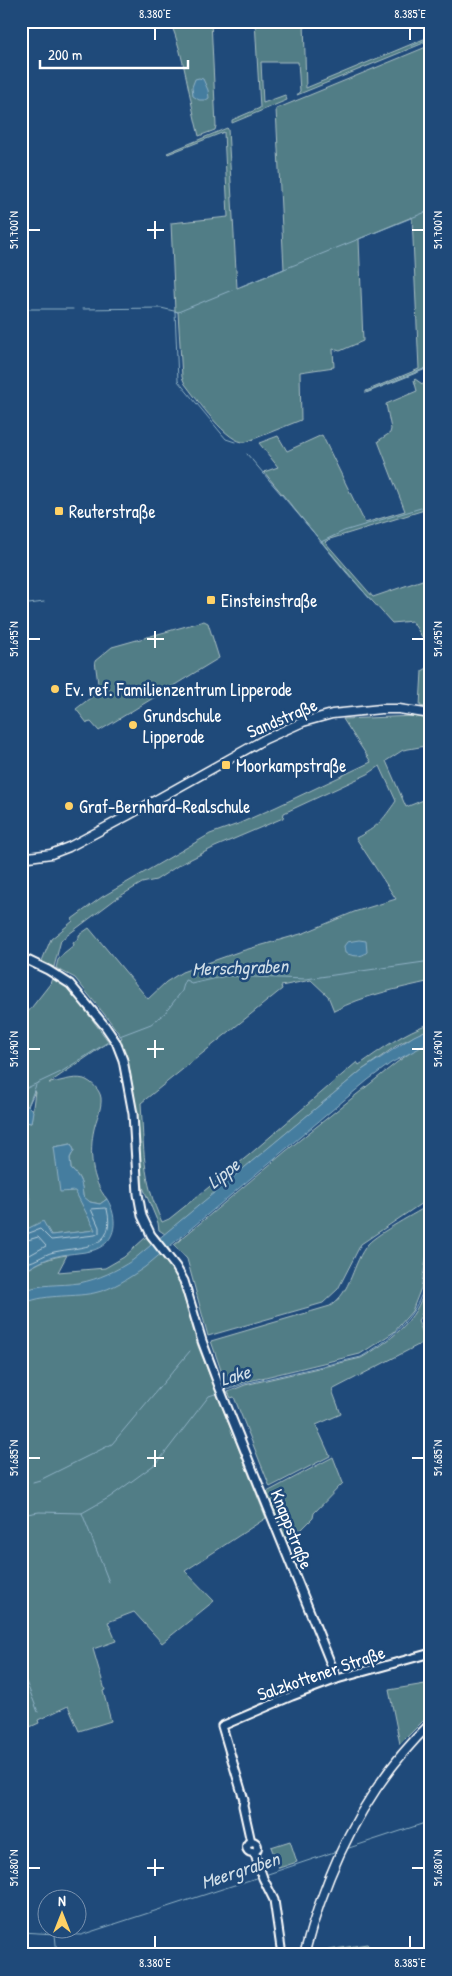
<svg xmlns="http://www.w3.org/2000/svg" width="452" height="1976" font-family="'Patrick Hand',sans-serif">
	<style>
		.green { fill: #517d86; stroke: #a8bec2 }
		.water { fill: #447d9f; stroke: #8fb1c5 }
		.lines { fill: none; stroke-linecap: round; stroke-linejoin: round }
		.shore { stroke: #b4cbd9; stroke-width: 1 }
		.stream { stroke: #8fb1c5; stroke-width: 1 }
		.tertiary-casing { stroke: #fff; stroke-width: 11 }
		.secondary-casing { stroke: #fff; stroke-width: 11 }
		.tertiary { stroke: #1f4a7a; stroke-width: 7 }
		.secondary { stroke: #1f4a7a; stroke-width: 8 }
		.ticks { fill: none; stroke: #fff; stroke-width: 2 }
		.poi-dot { fill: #ffd166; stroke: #1f4a7a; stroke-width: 2 }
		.labels { text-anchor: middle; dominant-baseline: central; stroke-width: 5; stroke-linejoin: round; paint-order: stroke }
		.poi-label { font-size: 18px; fill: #fff; stroke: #1f4a7a; text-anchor: start }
		.street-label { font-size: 18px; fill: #fff; stroke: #1f4a7a }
		.water-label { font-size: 19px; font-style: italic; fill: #d0dee7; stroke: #1f4a7a }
		.neatline { fill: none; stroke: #fff; stroke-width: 2 }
		.ticks-label { font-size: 12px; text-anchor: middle; fill: #fff }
	</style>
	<rect width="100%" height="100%" fill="#1f4a7a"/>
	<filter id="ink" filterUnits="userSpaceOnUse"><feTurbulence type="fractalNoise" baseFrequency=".02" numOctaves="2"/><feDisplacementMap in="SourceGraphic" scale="10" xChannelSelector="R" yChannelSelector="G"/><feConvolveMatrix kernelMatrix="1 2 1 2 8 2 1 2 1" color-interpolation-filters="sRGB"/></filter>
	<g filter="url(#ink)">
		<g class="green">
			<path d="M170 21H211L216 126 215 130 199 136C189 98 185 58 170 21Z"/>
			<polygon points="255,21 304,21 306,88 431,36 431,40 297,95 300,91 298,62 261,62 263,103 285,95 287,100 232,123 232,120 260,108"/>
			<path d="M431 45V367L366 393V391L419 369 412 217 359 239 363 341 340 351 333 349 334 367 300 372 301 420 246 442C228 445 196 398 185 384L182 377 178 312 175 311 171 223 228 217 224 132 168 154 167 153 227 128 228 129 237 288 284 269 276 109Z"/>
			<polygon points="415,379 431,390 431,508 330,539 325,542 373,597 431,577 431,651 412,621 392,623 346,572 264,472 278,467 259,443 278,436 287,451 322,435 365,523 405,511 378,441 390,433 391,429 386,404 417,391 414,380"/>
			<polygon points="204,621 208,623 219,658 99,731 91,722 87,723 76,709 99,691 95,661 112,647"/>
			<polygon points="431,666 431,708 420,706 422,671"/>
			<path d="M415 716 431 719V745L403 750 386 761 406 807 431 797V981C397 989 364 995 334 1011L328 996 311 980 281 986 282 989 141 1103C144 1148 142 1180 162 1222L169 1219 249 1155 357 1062 359 1065C382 1049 404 1032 431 1023V1028L399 1044 362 1070 165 1234 159 1230 158 1223 143 1187 131 1080 126 1059 118 1040 122 1038 109 1020 75 978 56 968 58 960 64 953 74 945 73 943 79 938V935L89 928 148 999 166 982 182 972 238 952 304 933 354 912 396 899 356 838C378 827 382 821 396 801L380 766 368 774 284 813 283 818 215 847 179 865 156 880 142 883 117 898 61 940 54 967 41 963 51 939 73 921 72 919 102 897 210 834 238 824 276 807 371 762 343 719Z"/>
			<path d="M52 978 68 987 109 1042 49 1083C60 1082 73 1076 84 1079 92 1082 100 1090 101 1098 102 1109 96 1119 94 1129 89 1151 91 1181 107 1199L100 1204 90 1202 83 1197C82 1184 81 1177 71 1169L70 1158 74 1150 71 1144 54 1147 96 1230 51 1235 43 1222 21 1232V1209L30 1200 29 1194 21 1175V1121L31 1123 35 1091 28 1106 21 1107V1095L27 1088H21V1021L50 984Z"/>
			<polygon points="431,1042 431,1197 361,1244 338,1289 323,1303 208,1336 187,1259 174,1245 286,1151 396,1063 414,1050"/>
			<path d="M431 1204V1231L421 1288 412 1311 394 1332 360 1354 245 1382 227 1388 211 1341 330 1306C352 1292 352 1263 368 1244 378 1233 416 1213 431 1204Z"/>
			<path d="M157 1234 170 1250 198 1346 266 1518 185 1571 214 1601 162 1643 134 1612 108 1622 116 1641 93 1649 105 1690 103 1691 111 1721 79 1731 68 1706 38 1720 39 1723 21 1731V1266L26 1271C38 1262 51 1257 67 1255L58 1272 105 1268 124 1257 146 1237 149 1241Z"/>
			<path d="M431 1254C431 1285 433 1293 418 1321L426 1341 332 1390 341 1414 316 1425 330 1456 270 1487 234 1397 231 1398 228 1392 245 1385 361 1358C389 1342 417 1321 425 1288 428 1277 429 1265 431 1254Z"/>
			<polygon points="333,1457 343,1483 314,1513 313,1518 287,1544 267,1492"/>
			<polygon points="431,1683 431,1713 400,1744 389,1690"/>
			<polygon points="290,1841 297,1862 279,1868 271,1847"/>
			<polygon points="367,1944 377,1955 309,1955 310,1953"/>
		</g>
		<g class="water">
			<polygon points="199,78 203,79 208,90 209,98 206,100 199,100 193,96 192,87 195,79"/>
			<path d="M359 940 366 941 367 952C361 958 353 956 345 953L344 946 347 942Z"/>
			<path d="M431 1028V1042L391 1063 368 1080 145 1267C129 1278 113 1289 94 1293 70 1298 43 1293 21 1305V1292C40 1283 59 1286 79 1283 99 1279 116 1271 133 1260L362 1070 414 1036Z"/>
			<polygon points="28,1106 33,1111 31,1123 21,1121 21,1107"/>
			<path d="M71 1144 74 1150 70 1158 71 1169C81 1178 82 1184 83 1196L90 1202 100 1204 107 1199C118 1217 118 1242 94 1250 81 1254 66 1253 53 1257 43 1260 34 1265 25 1271L21 1266V1232L43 1221 51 1235 95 1230 75 1191 60 1192 54 1147Z"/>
			<path d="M21 1175C28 1188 36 1200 21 1209Z"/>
		</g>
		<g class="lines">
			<g class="shore">
				<path d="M21 1236 40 1229 51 1240 95 1235 99 1233V1227L91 1209 105 1208 107 1209C117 1250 82 1246 54 1252 43 1254 32 1265 21 1263"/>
				<polyline points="21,1242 38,1237 46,1246 26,1257 21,1257"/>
			</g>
			<g class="stream">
				<polyline points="411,46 431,38"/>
				<polyline points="242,286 431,210"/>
				<polyline points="21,309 73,309"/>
				<polyline points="82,309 161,308 178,312 232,290"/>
				<polyline points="175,311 178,381 221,433 226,439 235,442"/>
				<polyline points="367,392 431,366"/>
				<polyline points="247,454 370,599"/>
				<polyline points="321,542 344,531 431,505"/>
				<polyline points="21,605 44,602"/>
				<polyline points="117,1037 151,1024 165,1013 182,991 185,980 189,981 191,984 226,976 306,979 431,961"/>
				<polyline points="27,1088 61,1072 111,1040"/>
				<polyline points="28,1106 36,1085"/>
				<path d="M224 1391 244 1384 361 1357C388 1341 413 1321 423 1290 428 1276 428 1259 431 1244"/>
				<polyline points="21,1482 27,1482"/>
				<polyline points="33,1482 40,1480 112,1444 190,1351"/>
				<polyline points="82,1513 109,1582"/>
				<polyline points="21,1515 39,1512 82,1513 110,1497 158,1462 209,1396 218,1393"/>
				<polyline points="21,1669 38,1712"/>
				<polyline points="346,1849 431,1821"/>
				<polyline points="265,1875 337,1851"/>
				<polyline points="21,1932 55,1934 57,1955"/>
				<polyline points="55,1934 81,1935 259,1877"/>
			</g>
			<defs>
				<g id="tertiary">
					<polyline points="21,957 48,970 70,984 105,1026 116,1042 123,1060 133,1114 138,1194 142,1216 151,1235 176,1267 184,1281 202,1341 220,1389 337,1679"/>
					<circle cx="252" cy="1847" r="5.5"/>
					<polyline points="251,1842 243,1806 244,1800 222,1726 292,1696 337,1679 431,1653"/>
					<polyline points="254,1852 263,1878 274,1900 282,1955"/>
				</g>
				<g id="secondary">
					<polyline points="21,858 51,854 69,847 129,815 265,739 303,722 332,714 381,709 399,709 431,714"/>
					<path d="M304 1955C327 1867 366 1786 431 1723"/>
				</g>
			</defs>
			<use href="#tertiary" class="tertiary-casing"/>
			<use href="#secondary" class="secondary-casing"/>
			<use href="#tertiary" class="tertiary"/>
			<use href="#secondary" class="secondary"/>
		</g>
	</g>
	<path class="ticks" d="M155 28V40M410 28V40M155 221V239M28 230H40M147 230H164M412 230H424M155 631V648M28 639H40M147 639H164M412 639H424M155 1040V1058M28 1049H40M147 1049H164M412 1049H424M155 1450V1467M28 1458H40M147 1458H164M412 1458H424M155 1859V1876M28 1868H40M147 1868H164M412 1868H424M155 1936V1948M410 1936V1948"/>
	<g class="poi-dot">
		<rect x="54" y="506" width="10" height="10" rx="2.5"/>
		<rect x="206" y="595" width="10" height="10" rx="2.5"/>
		<circle cx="55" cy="689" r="5"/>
		<circle cx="133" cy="725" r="5"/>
		<rect x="221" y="760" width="10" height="10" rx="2.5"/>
		<circle cx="69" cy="806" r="5"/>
	</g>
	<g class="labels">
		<g class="poi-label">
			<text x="69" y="511">Reuterstraße</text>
			<text x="221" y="600">Einsteinstraße</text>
			<text x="65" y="689">Ev. ref. Familienzentrum Lipperode</text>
			<text x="143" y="715">Grundschule<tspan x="143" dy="21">Lipperode</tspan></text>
			<text x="236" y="765">Moorkampstraße</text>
			<text x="79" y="806">Graf-Bernhard-Realschule</text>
		</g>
		<g class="street-label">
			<text transform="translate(282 718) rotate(-23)">Sandstraße</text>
			<text transform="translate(292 1529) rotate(68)">Knappstraße</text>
			<text transform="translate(321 1673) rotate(-19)">Salzkottener Straße</text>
		</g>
		<g class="water-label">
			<text transform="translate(240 967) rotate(-2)">Merschgraben</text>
			<text transform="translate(223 1173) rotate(-39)">Lippe</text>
			<text transform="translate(235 1375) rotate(-17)">Lake</text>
			<text transform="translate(240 1870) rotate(-18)">Meergraben</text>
		</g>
	</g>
	<rect width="452" height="1976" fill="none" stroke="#1f4a7a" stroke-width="55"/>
	<g transform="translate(62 1914)"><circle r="24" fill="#1f4a7a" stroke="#7992af"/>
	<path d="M0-4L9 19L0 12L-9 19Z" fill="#ffd166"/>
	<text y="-8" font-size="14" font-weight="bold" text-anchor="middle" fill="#ffffff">N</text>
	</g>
	<path d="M40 60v8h148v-8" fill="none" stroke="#ffffff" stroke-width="2.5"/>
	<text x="48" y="60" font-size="15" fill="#ffffff" stroke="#1f4a7a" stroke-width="4" paint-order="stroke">200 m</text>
	<rect x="28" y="28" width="396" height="1920" class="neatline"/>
	<g class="ticks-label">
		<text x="155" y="18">8.380°E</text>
		<text x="410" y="18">8.385°E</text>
		<text transform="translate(14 230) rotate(-90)" y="4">51.700°N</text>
		<text transform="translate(438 230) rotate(-90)" y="4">51.700°N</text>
		<text transform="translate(14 639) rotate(-90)" y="4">51.695°N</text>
		<text transform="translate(438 639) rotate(-90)" y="4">51.695°N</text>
		<text transform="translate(14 1049) rotate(-90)" y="4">51.690°N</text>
		<text transform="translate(438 1049) rotate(-90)" y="4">51.690°N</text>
		<text transform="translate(14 1458) rotate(-90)" y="4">51.685°N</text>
		<text transform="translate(438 1458) rotate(-90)" y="4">51.685°N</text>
		<text transform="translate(14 1868) rotate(-90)" y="4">51.680°N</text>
		<text transform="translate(438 1868) rotate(-90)" y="4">51.680°N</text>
		<text x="155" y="1967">8.380°E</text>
		<text x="410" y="1967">8.385°E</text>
	</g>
</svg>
